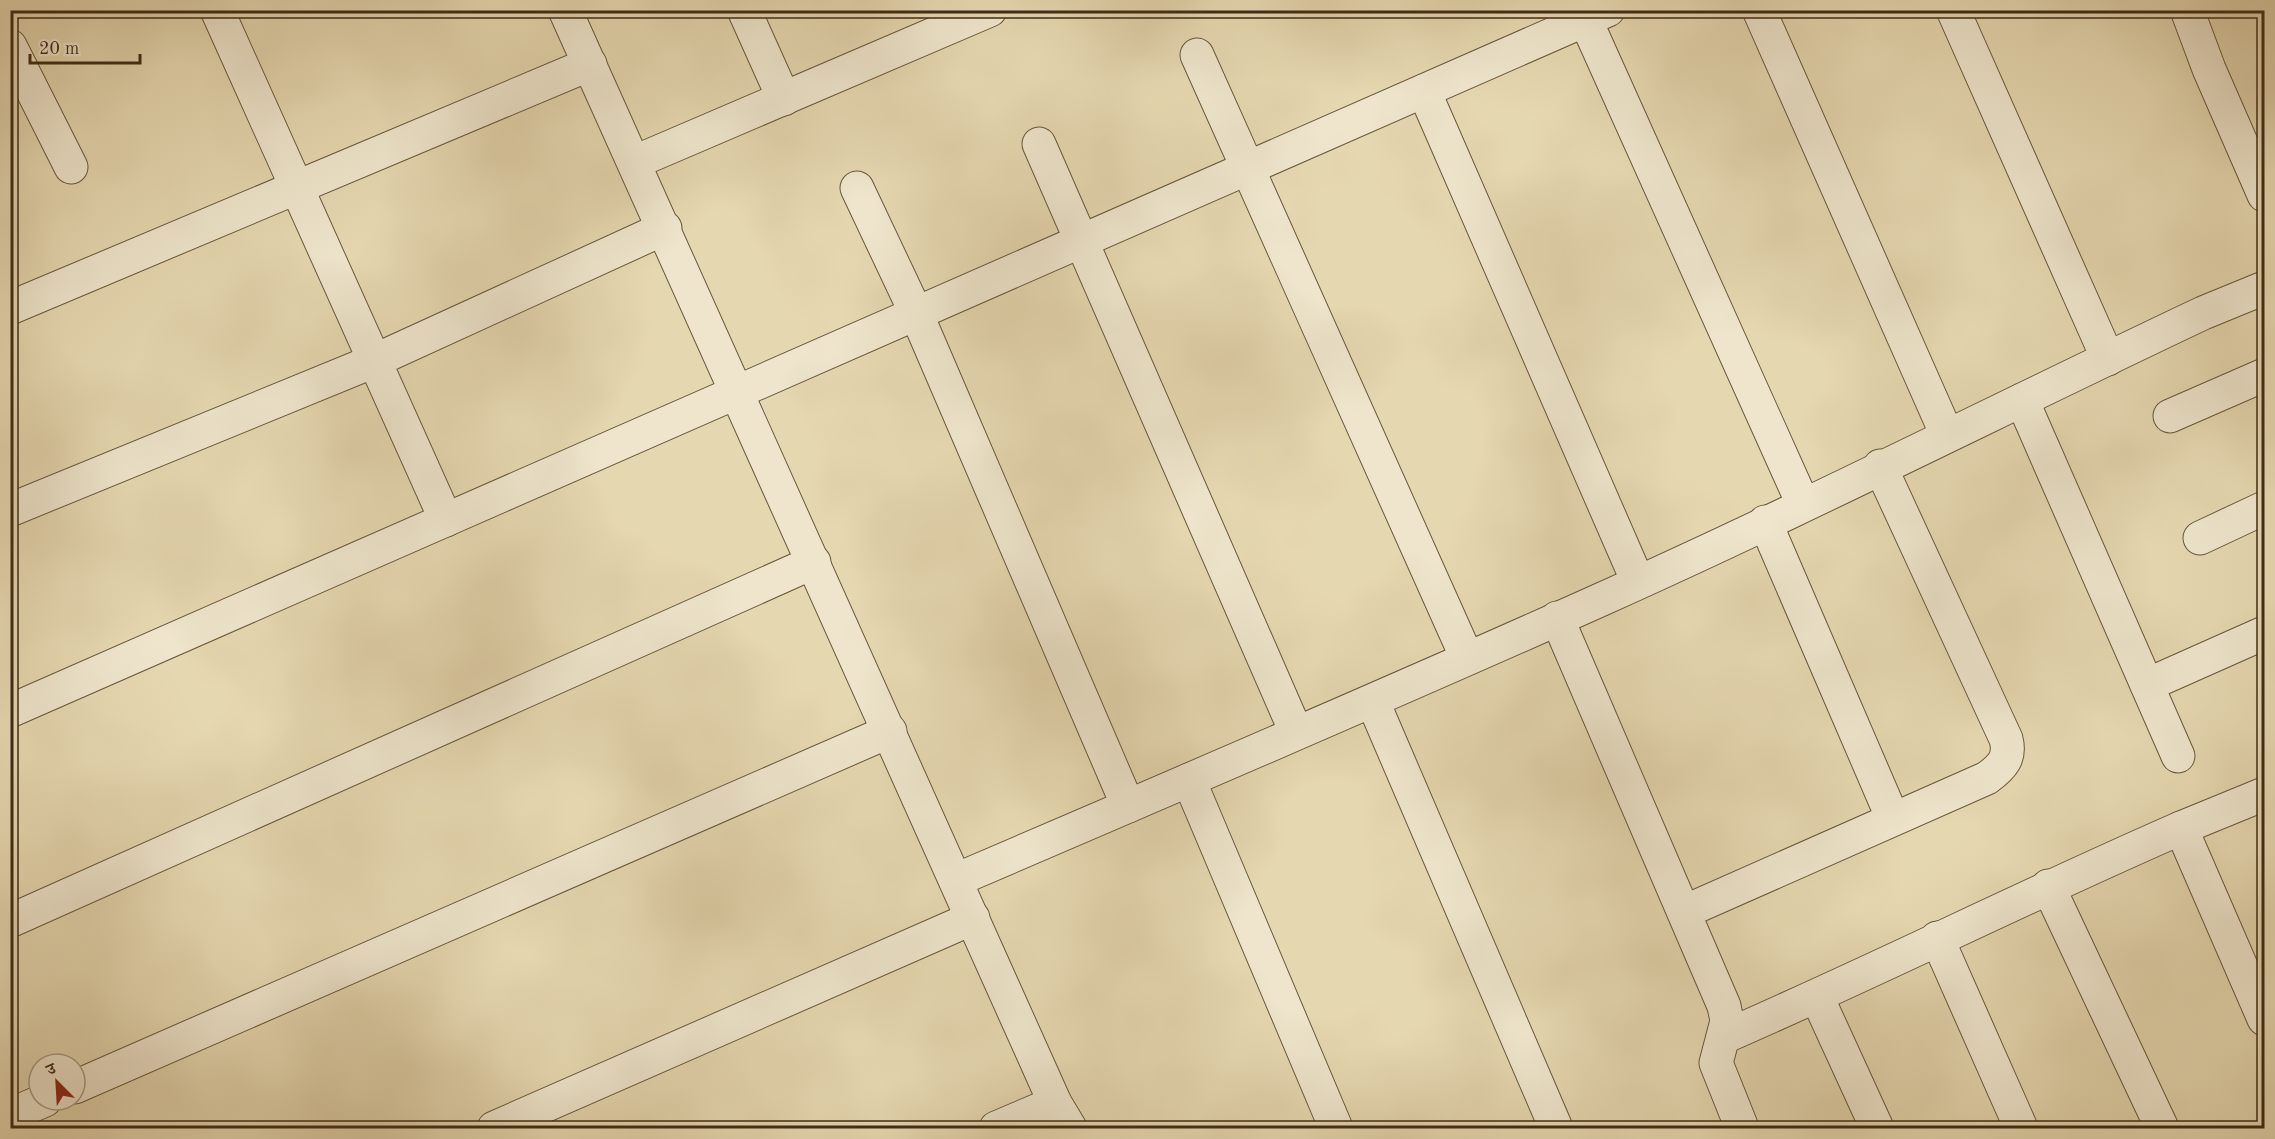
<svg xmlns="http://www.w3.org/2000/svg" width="2275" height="1139" font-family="'Old Standard TT','Noto Serif Devanagari',serif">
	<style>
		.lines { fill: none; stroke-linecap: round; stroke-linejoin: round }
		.minor-casing { stroke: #68573c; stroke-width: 35 }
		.minor { stroke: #eee5cc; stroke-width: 33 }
	</style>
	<rect width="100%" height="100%" fill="#e5d7b0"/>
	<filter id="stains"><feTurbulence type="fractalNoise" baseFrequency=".00333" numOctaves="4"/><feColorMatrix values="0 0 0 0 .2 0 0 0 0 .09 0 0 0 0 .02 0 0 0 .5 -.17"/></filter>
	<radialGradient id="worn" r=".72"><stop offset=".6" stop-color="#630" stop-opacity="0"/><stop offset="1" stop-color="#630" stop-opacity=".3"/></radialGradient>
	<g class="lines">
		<defs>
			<g id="minor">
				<polyline points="217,10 446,520"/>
				<polyline points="565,10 1055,1103 1070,1128"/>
				<polyline points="744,10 784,99"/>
				<polyline points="1581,10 1803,504"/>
				<polyline points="1759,10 1947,435"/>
				<polyline points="1953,10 2108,359"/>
				<polyline points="2187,10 2209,69 2264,195"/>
				<polyline points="10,46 71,167"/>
				<polyline points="1197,55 1467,658"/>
				<polyline points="1424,91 1638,582"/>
				<polyline points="1039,144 1296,732"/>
				<polyline points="635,162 990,10"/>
				<polyline points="857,188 916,313 1128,806"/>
				<polyline points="10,308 590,64"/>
				<polyline points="2022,400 2178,756"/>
				<polyline points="2170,416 2264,375"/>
				<polyline points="10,510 374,361 665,228"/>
				<polyline points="1765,522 1893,819"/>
				<polyline points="2200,538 2264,508"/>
				<polyline points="1557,618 1724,1006 1727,1021 1716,1063 1742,1128"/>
				<polyline points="2147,685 2264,633"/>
				<polyline points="1373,702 1556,1128"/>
				<polyline points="10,711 1608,10"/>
				<polyline points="1189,780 1336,1128"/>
				<polyline points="2181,828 2264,794"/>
				<path d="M956 880C1171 788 1386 696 1600 600 1803 509 2002 408 2203 313L2264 288"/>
				<polyline points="2048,886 2162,1128"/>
				<path d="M1684 912 1987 778C2002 767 2011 758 2006 739L1880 466"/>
				<polyline points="10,921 814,562"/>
				<polyline points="1937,938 2021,1128"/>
				<polyline points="1817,997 1877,1128"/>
				<path d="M1724 1037C1878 970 2027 895 2181 828L2264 1019"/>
				<polyline points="75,1087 890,731"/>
				<polyline points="10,1115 45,1100"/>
				<polyline points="494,1128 973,918"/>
				<polyline points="996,1128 1055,1103"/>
			</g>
		</defs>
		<use href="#minor" class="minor-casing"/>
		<use href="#minor" class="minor"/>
	</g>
	<rect width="2275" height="1139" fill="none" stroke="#e5d7b0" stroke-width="36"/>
	<rect x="12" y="12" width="2251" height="1115" fill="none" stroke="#3f2c16" stroke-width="3"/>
	<rect x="18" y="18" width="2239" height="1103" fill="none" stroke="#3f2c16" stroke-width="1.5"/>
	<g transform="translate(57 1082) rotate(336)"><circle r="28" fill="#eee5cc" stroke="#a89b83" stroke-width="1.5"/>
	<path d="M0-4.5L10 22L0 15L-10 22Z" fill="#8f2418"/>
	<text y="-9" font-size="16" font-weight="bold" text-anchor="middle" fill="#3f2c16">उ</text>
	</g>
	<path d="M30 54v9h110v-9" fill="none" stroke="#3f2c16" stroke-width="3"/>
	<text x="39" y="54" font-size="18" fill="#3f2c16" stroke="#eee5cc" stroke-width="4.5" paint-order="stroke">20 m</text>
	<rect width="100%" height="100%" filter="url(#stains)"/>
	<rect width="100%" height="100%" fill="url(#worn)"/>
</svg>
